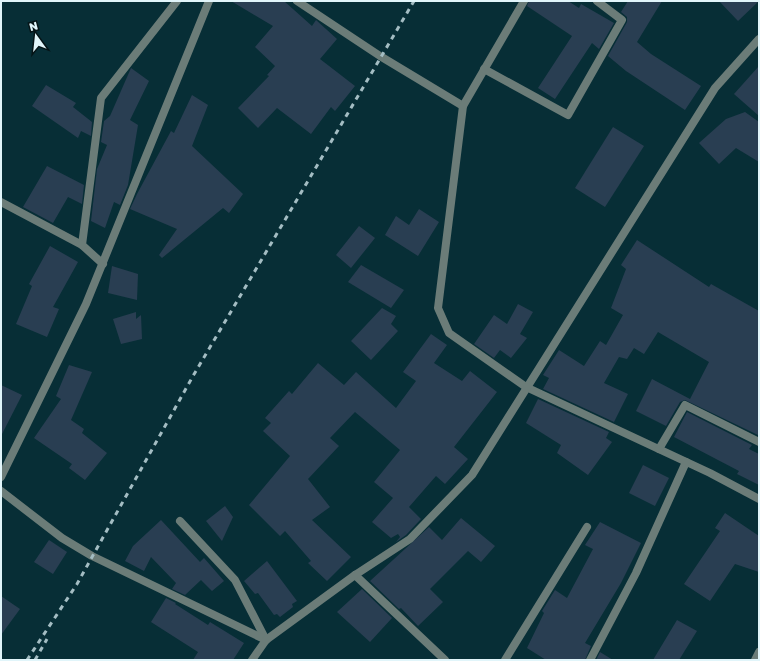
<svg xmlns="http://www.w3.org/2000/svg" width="760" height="661" font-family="'Golos Text',sans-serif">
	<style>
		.building { fill: #293e52 }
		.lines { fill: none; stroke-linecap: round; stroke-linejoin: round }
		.service { stroke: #6b7c78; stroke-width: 8 }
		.minor { stroke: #6b7c78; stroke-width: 8 }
		.rail { stroke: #a4bdc3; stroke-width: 3; stroke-dasharray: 5 5; stroke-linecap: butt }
	</style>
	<rect width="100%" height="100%" fill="#072e36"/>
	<g class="building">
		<polygon points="231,1 284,1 312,26 316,20 337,39 320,59 355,86 335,111 331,107 311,134 277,108 258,128 238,108 269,76 267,75 275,66 255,47 273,26"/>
		<polygon points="529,1 568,1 579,8 581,4 614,23 599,49 592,43 555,99 538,88 572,36 527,6"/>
		<polygon points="628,1 662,1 637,42 651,54 701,86 685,110 626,71 608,56 627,22 627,17 621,12"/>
		<polygon points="719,1 759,1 738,21"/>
		<polygon points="759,66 759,116 734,94"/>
		<polygon points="131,68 149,81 130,120 138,125 128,185 120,205 114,202 105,228 91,221 97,169 107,145 101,142 104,121 110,116"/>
		<polygon points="46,85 76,103 73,107 92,122 91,136 81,131 78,138 32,106"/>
		<polygon points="192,95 208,105 192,146 243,194 229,213 223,208 162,258 159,255 177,229 130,209 137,194 171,131 174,133"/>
		<polygon points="745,112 759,122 759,162 736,148 719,164 699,143 726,119"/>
		<polygon points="613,127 644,146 605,207 575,188"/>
		<polygon points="47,166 84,185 82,204 68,197 53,223 23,207"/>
		<polygon points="419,209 439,222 418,256 385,235 396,216 409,225"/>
		<polygon points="359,226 375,238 351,268 336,255"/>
		<polygon points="637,240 709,287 711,284 759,311 759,433 758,435 685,400 680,402 666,426 636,411 652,379 690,399 709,362 658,332 644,354 634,348 627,359 619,357 604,383 628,394 614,422 543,389 549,378 543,375 559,350 584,366 600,341 606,345 623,315 611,308 626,269 621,265"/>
		<polygon points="50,246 78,262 53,307 59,309 47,337 16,324 32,286 29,284"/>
		<polygon points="361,265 404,290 391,308 348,282"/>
		<polygon points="112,266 138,274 137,300 108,293"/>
		<polygon points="518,304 533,312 520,334 527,338 511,358 500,350 494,358 474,344 494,315 507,324"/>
		<polygon points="382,308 396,316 391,324 398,331 371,360 351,341"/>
		<polygon points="136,312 136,319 141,315 142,339 121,344 113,319"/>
		<polygon points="431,334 447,345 434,363 462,381 470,371 497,392 454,447 468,459 445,484 436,476 409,507 421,519 406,535 396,542 400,537 398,534 391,538 372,522 393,498 374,482 400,450 355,412 330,438 339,446 308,479 330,507 312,520 351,557 327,581 308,563 311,561 285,531 280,536 249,505 290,456 263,431 271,423 265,418 289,391 292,394 318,363 344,385 356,372 396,408 416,381 403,372"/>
		<polygon points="69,365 92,372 71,420 84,429 82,433 107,453 85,480 69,468 72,464 34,438 61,399 56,396"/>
		<polygon points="1,385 22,395 1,436"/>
		<polygon points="538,399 609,432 606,438 612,442 588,475 557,453 561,445 526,423"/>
		<polygon points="687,412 752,445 749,449 759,454 759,485 737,474 739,471 674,437"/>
		<polygon points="643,465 669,478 655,506 629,493"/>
		<polygon points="225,506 233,517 222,541 206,521"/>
		<polygon points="725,513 759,536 759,572 735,564 710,601 684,584 720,531 715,528"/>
		<polygon points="461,518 495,546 481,562 468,551 430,589 443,602 418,626 401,608 399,609 370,581 429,527 442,540"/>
		<polygon points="161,520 200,562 204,558 224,581 212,591 201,580 185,595 172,589 176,583 151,557 144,571 125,561 133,546"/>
		<polygon points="600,522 641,543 621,583 585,643 591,646 585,660 546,660 527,648 544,613 542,611 555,590 567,598 593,549 585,545"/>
		<polygon points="49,540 67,552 53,574 34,562"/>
		<polygon points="267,561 297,601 292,604 293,607 280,617 277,614 274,615 258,593 255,594 244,581"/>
		<polygon points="362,589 392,618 370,642 337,612"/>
		<polygon points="1,596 20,609 1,635"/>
		<polygon points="166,598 176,603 175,604 208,625 210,622 244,643 233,660 193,660 198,652 151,622"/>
		<polygon points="677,620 697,631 679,660 653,660"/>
		<polygon points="600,652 613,660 596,660"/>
	</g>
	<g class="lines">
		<g class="service">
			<polyline points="297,1 380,56 463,106"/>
			<polyline points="524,1 463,106 438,308 449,333 526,387"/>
			<polyline points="103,264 82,245 101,98 177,1"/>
			<polyline points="180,521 235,580 266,640"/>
		</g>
		<g class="minor">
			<polyline points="484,69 568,115 622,20 597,1"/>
			<polyline points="1,202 82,245"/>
			<polyline points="526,387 710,473 759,499"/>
			<polyline points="659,449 685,405 759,442"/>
			<polyline points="1,477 86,304 209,1"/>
			<polyline points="1,491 62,538 92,556 266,640"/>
			<polyline points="355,575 445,660"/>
			<polyline points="252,660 266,640 355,575 410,539 472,475 715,88 759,39"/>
			<polyline points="505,660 587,527"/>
			<polyline points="590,660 636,573 686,462"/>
			<polyline points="755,660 759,652"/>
		</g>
		<g class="rail">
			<polyline points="27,660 77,584 193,376 414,1"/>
			<polyline points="35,660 47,639"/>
		</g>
	</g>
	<rect width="760" height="661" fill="none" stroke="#e1f5fa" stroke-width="4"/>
	<g transform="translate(36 36) rotate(345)" stroke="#051417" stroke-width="3" paint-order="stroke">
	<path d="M0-3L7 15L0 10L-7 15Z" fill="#e1f5fa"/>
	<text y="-6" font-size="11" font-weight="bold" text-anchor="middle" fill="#e1f5fa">N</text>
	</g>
</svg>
